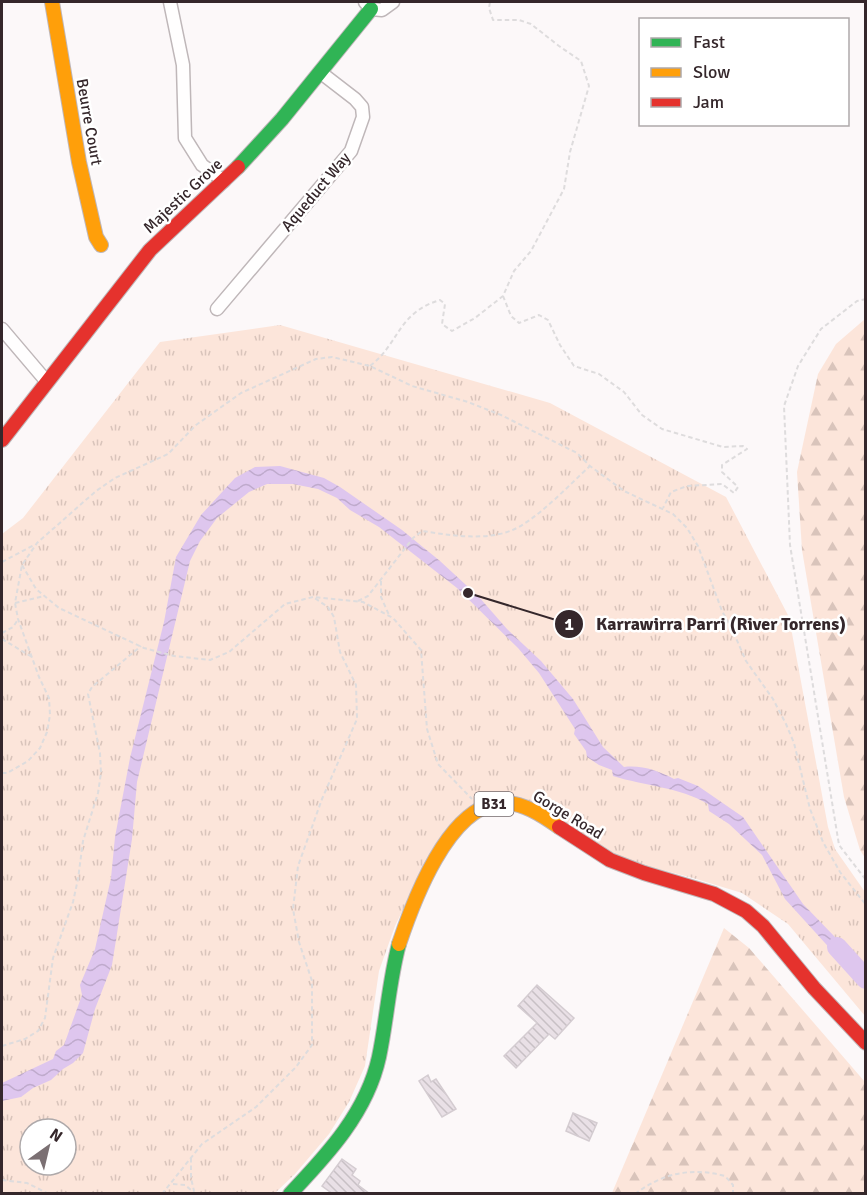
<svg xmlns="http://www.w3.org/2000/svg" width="867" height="1195" font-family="Signika,sans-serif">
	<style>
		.forest { fill: url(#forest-firs) }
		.park { fill: url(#park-tufts); fill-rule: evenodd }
		.water { fill: url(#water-waves) }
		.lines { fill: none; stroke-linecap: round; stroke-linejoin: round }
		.river { stroke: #dec6ee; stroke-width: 20 }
		.building { fill: url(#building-back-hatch); stroke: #d4ccd1; stroke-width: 1.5 }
		.street-casing { stroke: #bfb7b9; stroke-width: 15 }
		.fast-casing { stroke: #bfb7b9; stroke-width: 16 }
		.slow-casing { stroke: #bfb7b9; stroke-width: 16 }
		.jam-casing { stroke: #bfb7b9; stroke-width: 16 }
		.path { stroke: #dedcdd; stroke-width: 2; stroke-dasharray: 4.5 3; stroke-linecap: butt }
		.street { stroke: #fffefe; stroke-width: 12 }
		.fast { stroke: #30b455; stroke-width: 14 }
		.slow { stroke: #ff9f0a; stroke-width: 14 }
		.jam { stroke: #e5322d; stroke-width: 14 }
		.labels { text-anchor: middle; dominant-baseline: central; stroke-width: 5; stroke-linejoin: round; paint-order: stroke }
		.shield { fill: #fff; stroke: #72686b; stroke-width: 1.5 }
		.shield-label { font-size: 15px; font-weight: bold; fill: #35272b }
		.street-label { font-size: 16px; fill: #35272b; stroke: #fff }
		.leader { fill: none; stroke: #35272b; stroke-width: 2 }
		.callout-dot { fill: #35272b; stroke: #fff; stroke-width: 2 }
		.mark-label { font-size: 18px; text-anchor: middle; font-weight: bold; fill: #fff }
		.callout-label { font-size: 18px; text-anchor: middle; font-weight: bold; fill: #35272b; stroke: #fff; stroke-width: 5; stroke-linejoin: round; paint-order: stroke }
	</style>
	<defs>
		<pattern id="forest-firs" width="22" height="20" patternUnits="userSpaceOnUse" patternTransform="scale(1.5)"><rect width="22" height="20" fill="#fce5da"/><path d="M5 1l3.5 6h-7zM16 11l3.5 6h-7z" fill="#d9c4bb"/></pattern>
		<pattern id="park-tufts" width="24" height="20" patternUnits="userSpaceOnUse" patternTransform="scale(1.5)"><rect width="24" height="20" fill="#fce5da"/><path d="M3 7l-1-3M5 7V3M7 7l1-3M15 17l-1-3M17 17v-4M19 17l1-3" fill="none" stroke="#d9c4bb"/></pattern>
		<pattern id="water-waves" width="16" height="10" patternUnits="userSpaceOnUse" patternTransform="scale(1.5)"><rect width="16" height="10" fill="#dec6ee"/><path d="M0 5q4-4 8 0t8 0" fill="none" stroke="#bfaacc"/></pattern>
		<pattern id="building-back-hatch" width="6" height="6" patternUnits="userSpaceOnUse" patternTransform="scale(1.5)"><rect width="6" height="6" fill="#e9e0e6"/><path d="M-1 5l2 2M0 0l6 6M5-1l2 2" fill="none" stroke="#c8c0c5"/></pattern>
	</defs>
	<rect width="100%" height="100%" fill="#fcf8f9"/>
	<g class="forest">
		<polygon points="865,319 865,858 860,850 844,797 802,550 797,472 818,374 836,344"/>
		<polygon points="724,928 749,948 865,1082 865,1193 612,1193"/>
	</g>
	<path class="park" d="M280 325 550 403 726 497 789 617 828 827 835 849 865 892V1016L788 924 742 893 693 878 635 863 500 800 425 864 395 926 379 971 365 1066 349 1102 329 1134 295 1174 275 1193H2V534L23 518 160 342ZM30 1129H66V1165H30Z"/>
	<path class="water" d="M280 466 324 478 340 487 402 530 440 561 479 597 507 629 541 661 573 699 603 747 624 767C643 765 658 771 674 779L678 778 698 786 743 817 803 904 865 968 845 965 785 899 762 855 729 824 709 811 708 804C679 787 645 786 613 776L612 770 599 765 587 757 586 751 574 734 575 729 539 673 518 648 457 588 379 527 350 510 337 498 318 489 293 484H267L249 492 217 518 200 541 190 561 137 782 132 839 112 965 95 1009 83 1053 73 1063 63 1069 51 1080 33 1088 21 1097 2 1101V1083L53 1059 56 1051 64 1045 82 995 80 985 95 949 111 878 115 837 130 758 164 622 176 557 201 515 235 478 255 467Z"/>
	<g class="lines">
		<polyline class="river" points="837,947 866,979"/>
	</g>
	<g class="building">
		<polygon points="537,985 574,1018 555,1039 549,1034 516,1068 504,1056 537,1023 518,1006"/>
		<polygon points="428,1075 431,1082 436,1079 456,1109 442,1117 419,1081"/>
		<polygon points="573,1113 597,1123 589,1141 566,1131"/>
		<polygon points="342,1159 356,1169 352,1175 360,1181 358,1185 370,1194 333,1194 322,1186"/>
	</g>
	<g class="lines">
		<defs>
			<g id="street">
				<polyline points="170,2 183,65 185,138 202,165 224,181"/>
				<polyline points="365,2 371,9 382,10 393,2"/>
				<polyline points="217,309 351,151 363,117 362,107 355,99 320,72"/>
				<polyline points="2,329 47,382"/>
			</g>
			<g id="fast">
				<polyline points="238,167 282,119 371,9"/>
				<path d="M290 1194C328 1154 367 1112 379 1057 387 1019 389 981 399 944"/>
			</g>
			<g id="slow">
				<polyline points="52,2 79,162 96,237 101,245"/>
				<path d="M399 944C413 902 448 807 500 803 521 801 542 815 559 827"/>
			</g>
			<g id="jam">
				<polyline points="2,440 150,250 238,167"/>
				<polyline points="559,827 610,860 644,873 714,894 746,911 763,926 814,988 866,1043"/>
			</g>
		</defs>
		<use href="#street" class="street-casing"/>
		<use href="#fast" class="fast-casing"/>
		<use href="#slow" class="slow-casing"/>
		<use href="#jam" class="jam-casing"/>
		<g class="path">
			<polyline points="503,296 511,316 519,323 539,315 548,320 560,345 574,366 599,374 624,392 642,415 662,429 723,447 743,446 747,449 722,465 722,472 738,487 734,493 722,484 687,486 671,492 663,508"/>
			<polyline points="866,299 857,301 821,329 798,366 784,406 790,545 839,845 866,880"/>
			<path d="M370 366C400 343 397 313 440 300L445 304 442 324 452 331 475 318 503 296 514 271 531 251 564 189 570 152 589 86 581 61 559 46 531 24 519 20H493L489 8 490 2"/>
			<polyline points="2,562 34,545"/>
			<polyline points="22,565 36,589 59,608 144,648 174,656 210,660 229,652 285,604 313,597 363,602 393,618 421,650 427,729 438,764 472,799"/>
			<polyline points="381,581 381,597 389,615"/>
			<path d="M358 601 368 596 413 538 422 531C449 535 483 541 510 531 535 522 569 485 590 466"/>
			<polyline points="15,603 44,596"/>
			<polyline points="2,633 13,627 17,621"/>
			<polyline points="2,639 32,657"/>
			<polyline points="2,773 7,773 28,761 40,748 47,732 50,715 49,698 39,677 18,619 15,603 22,565 37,543 96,491 115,478 168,454 196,425 241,393 316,359 332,357 370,366 412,386 468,402 501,415 577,453 590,466 624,491 673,514 687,528 698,546 722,611 732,629 746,661 773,699 786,724 794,743 810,809 823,842 840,872 866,905"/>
			<polyline points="2,1046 25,1039 38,1031 45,1018 53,958 73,902 78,879 83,841 98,793 101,773 100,753 88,694 92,687 141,646"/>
			<polyline points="191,1158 191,1178 194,1191"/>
			<polyline points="2,1180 27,1183 49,1194"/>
			<polyline points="173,1184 185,1185 196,1194"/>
			<polyline points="162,1194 202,1144 256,1107 296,1067 312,1045 312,981 299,942 293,909 298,866 322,799 357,719 356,685 340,652 334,617 328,607 313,597"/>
			<path d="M635 1194C663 1173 691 1167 725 1176L733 1185V1194"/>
		</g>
		<use href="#street" class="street"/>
		<use href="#fast" class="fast"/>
		<use href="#slow" class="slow"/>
		<use href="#jam" class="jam"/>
	</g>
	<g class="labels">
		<rect class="shield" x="474.5" y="792" width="39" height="24" rx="4.5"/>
		<g class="shield-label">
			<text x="494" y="804">B31</text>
		</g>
		<g class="street-label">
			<text transform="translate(89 122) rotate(80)">Beurre Court</text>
			<text transform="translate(316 192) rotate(-50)">Aqueduct Way</text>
			<text transform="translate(183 196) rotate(-43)">Majestic Grove</text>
			<text transform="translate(568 815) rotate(31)">Gorge Road</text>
		</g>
	</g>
	<path class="leader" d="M468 593L569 624"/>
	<g class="callout-dot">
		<circle cx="468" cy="593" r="6"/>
		<circle cx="569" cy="624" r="15"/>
	</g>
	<g class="mark-label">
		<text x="569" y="630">1</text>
	</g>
	<g class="callout-label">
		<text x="721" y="630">Karrawirra Parri (River Torrens)</text>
	</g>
	<rect width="867" height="1195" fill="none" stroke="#35272b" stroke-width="6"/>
	<rect x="639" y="18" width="210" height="108" fill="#ffffff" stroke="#aea9aa" stroke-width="1.5"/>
	<rect x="651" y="38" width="30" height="9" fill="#30b455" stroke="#aea9aa" stroke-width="1.5"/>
	<text x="693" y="48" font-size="18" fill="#35272b">Fast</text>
	<rect x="651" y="68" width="30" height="9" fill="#ff9f0a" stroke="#aea9aa" stroke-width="1.5"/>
	<text x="693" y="78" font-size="18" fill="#35272b">Slow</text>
	<rect x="651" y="98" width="30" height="9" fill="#e5322d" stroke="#aea9aa" stroke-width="1.5"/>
	<text x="693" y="108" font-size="18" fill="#35272b">Jam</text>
	<g transform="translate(48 1147) rotate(34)"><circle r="28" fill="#ffffff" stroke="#aea9aa" stroke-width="1.5"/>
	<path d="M0-4.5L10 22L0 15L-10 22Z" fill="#7b7073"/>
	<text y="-9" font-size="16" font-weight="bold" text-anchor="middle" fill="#35272b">N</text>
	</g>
</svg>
